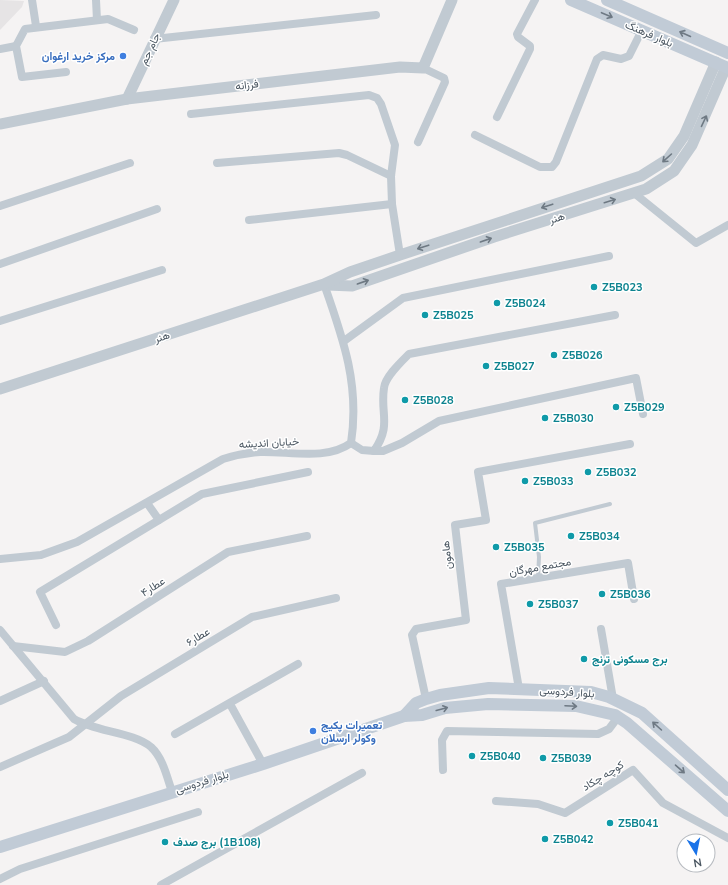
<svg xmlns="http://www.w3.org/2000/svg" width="728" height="885" font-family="'Nunito Sans',Vazirmatn,sans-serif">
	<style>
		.education { fill: #e6e4e5 }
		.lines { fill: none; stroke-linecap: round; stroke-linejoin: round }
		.service { stroke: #c1cad2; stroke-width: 4 }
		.minor { stroke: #c1cad2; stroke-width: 8 }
		.tertiary { stroke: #c1cad2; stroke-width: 11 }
		.secondary { stroke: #c1cbd6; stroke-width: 12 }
		.oneway { stroke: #6e7984 }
		.oneway2 { stroke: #6e7983 }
		.shop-dot { fill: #3f7fe0; stroke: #fff; stroke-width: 1.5 }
		.culture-dot { fill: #0f9aa8; stroke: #fff; stroke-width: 1.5 }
		.labels { text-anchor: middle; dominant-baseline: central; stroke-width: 3; stroke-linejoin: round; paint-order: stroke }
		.street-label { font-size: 11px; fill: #4a5661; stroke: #fff }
		.shop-label { font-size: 11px; font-weight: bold; fill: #366cbe; stroke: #fff; text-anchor: end }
		.culture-label { font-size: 11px; font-weight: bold; fill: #0d838f; stroke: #fff; text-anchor: start }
	</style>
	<rect width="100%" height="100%" fill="#f5f3f3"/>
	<polygon class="education" points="0,0 24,1 22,7 0,30"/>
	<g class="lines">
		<polyline class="service" points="538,578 539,557 535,523 610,504"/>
		<g class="minor">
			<polyline points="32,0 36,26"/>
			<polyline points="96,0 97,20"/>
			<polyline points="154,39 376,15"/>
			<polyline points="0,49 16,46"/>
			<polyline points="66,72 22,77 16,46 25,29 108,19 134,30"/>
			<polyline points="191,114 369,95 377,98 381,104 395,145 391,176 392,204 400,255"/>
			<polyline points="497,117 530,49 530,46 518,37 517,34 535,0"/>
			<polyline points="475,135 540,167 552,167 556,162 597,59 603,55 621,59 629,56 642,30"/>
			<polyline points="418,142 445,82 444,78 423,68"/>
			<polyline points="217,163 339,153 347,155 391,176"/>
			<polyline points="634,193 696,243 728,225"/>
			<polyline points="0,206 130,163"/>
			<polyline points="249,220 392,204"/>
			<polyline points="0,264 157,209"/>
			<polyline points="0,321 162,270"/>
			<polyline points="344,341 403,298 609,256"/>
			<path d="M351 443 362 450 374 451C392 425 380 414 384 388 385 377 401 362 409 354L615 315"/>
			<polyline points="374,451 383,451 402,443 439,421 636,378 643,414"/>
			<polyline points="147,503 159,520"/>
			<path d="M0 559 41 555 77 542 223 459C236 455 247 453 260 452 289 451 326 461 351 443 360 385 343 338 324 284"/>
			<polyline points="56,625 40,592 202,494 308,472"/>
			<polyline points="601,629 613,699"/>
			<path d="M0 630 74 719C96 732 133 732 151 747 163 758 167 777 172 792"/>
			<polyline points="13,646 65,652 88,641 228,552 307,536"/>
			<polyline points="519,689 501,584 628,563 634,599"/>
			<polyline points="426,699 412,635 416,629 466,620 455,525 486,520 478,472 630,444"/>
			<polyline points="0,701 44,681"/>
			<polyline points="230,704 263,764"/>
			<polyline points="175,734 298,664"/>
			<polyline points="0,767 69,737 121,696 252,617 336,598"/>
			<polyline points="443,770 442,740 447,731 598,734 609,729 618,717"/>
			<polyline points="496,801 538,804 565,813 633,770 663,803 728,838"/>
			<polyline points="0,879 20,869 198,812"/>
			<polyline points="161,885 362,773"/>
		</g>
		<g class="tertiary">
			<polyline points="127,99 174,0"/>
			<polyline points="0,124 127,99 400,67 423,68 452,0"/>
			<polyline points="327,285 352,286 494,237 646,189 674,171 692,145 726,67"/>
			<polyline points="0,389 324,284 350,272 400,255 641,176 668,159 684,136 716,62"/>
		</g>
		<g class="secondary">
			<polyline points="571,0 728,68"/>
			<polyline points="607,0 728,53"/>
			<polyline points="404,716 416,703 426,699 440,695 489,688 591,692 609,697 642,713 728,790"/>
			<polyline points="0,847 263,764 404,716 422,715 445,708 488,704 576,706 615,715 627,723 728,811"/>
		</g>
	</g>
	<defs><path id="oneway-shaft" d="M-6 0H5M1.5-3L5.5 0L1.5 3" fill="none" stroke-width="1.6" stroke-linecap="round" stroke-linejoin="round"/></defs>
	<g class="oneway">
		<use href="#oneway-shaft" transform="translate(607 15) rotate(23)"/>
		<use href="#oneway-shaft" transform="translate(685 34) rotate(-156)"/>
		<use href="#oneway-shaft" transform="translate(571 706) rotate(3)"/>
		<use href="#oneway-shaft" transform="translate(442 709) rotate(-15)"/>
		<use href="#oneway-shaft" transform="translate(657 726) rotate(-138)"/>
		<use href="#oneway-shaft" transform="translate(680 769) rotate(41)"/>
	</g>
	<g class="oneway2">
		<use href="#oneway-shaft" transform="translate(704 121) rotate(-65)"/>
		<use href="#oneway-shaft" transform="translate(667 158) rotate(138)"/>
		<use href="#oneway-shaft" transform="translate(610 201) rotate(-17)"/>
		<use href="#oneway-shaft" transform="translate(547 206) rotate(162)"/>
		<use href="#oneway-shaft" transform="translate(486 240) rotate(-19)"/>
		<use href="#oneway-shaft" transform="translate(423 247) rotate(162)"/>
		<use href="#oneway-shaft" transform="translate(363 282) rotate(-19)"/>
	</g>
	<g class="shop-dot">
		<circle cx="123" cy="56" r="4"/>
		<circle cx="313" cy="731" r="4"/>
	</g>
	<g class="culture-dot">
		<circle cx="594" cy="287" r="4"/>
		<circle cx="497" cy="303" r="4"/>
		<circle cx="425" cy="315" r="4"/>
		<circle cx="554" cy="355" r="4"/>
		<circle cx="486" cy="366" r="4"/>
		<circle cx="405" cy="400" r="4"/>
		<circle cx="616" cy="407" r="4"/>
		<circle cx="545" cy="418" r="4"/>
		<circle cx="588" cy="472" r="4"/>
		<circle cx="525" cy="481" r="4"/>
		<circle cx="571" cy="536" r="4"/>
		<circle cx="496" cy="547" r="4"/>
		<circle cx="602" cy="594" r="4"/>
		<circle cx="530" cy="604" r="4"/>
		<circle cx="584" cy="659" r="4"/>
		<circle cx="472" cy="756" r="4"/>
		<circle cx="543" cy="758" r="4"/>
		<circle cx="610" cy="823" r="4"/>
		<circle cx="545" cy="839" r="4"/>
		<circle cx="165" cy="842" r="4"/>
	</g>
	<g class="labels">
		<g class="street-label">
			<text transform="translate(649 34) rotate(23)">بلوار فرهنگ</text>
			<text transform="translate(150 49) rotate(-65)">جام جم</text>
			<text transform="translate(247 85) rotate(-7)">فرزانه</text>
			<text transform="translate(557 218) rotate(-17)">هنر</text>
			<text transform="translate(162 337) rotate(-18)">هنر</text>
			<text transform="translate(269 443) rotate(-3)">خیابان اندیشه</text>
			<text transform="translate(447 555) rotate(-96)">هامون</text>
			<text transform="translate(540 567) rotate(-10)">مجتمع مهرگان</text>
			<text transform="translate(153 587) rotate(-32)">عطار۴</text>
			<text transform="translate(198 637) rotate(-31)">عطار۶</text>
			<text transform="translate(567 692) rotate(4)">بلوار فردوسی</text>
			<text transform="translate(603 776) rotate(-32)">کوچه چکاد</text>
			<text transform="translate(202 782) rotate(-17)">بلوار فردوسی</text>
		</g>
		<g class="shop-label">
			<text x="115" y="56">مرکز خرید ارغوان</text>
			<text x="321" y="725" text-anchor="start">تعمیرات پکیج<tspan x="321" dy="13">وکولر ارسلان</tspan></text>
		</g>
		<g class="culture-label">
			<text x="602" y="287">Z5B023</text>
			<text x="505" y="303">Z5B024</text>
			<text x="433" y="315">Z5B025</text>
			<text x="562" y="355">Z5B026</text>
			<text x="494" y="366">Z5B027</text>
			<text x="413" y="400">Z5B028</text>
			<text x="624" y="407">Z5B029</text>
			<text x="553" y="418">Z5B030</text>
			<text x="596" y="472">Z5B032</text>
			<text x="533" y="481">Z5B033</text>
			<text x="579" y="536">Z5B034</text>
			<text x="504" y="547">Z5B035</text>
			<text x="610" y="594">Z5B036</text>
			<text x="538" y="604">Z5B037</text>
			<text x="592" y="659">برج مسکونی ترنج</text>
			<text x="480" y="756">Z5B040</text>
			<text x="551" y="758">Z5B039</text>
			<text x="618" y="823">Z5B041</text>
			<text x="553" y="839">Z5B042</text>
			<text x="173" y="842">برج صدف (1B108)</text>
		</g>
	</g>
	<g transform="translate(696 853) rotate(170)"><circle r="19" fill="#ffffff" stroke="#b7bbc0"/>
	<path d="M0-3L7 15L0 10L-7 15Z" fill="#1a73e8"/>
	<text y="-6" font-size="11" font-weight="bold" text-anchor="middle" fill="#4a5661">N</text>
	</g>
</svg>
